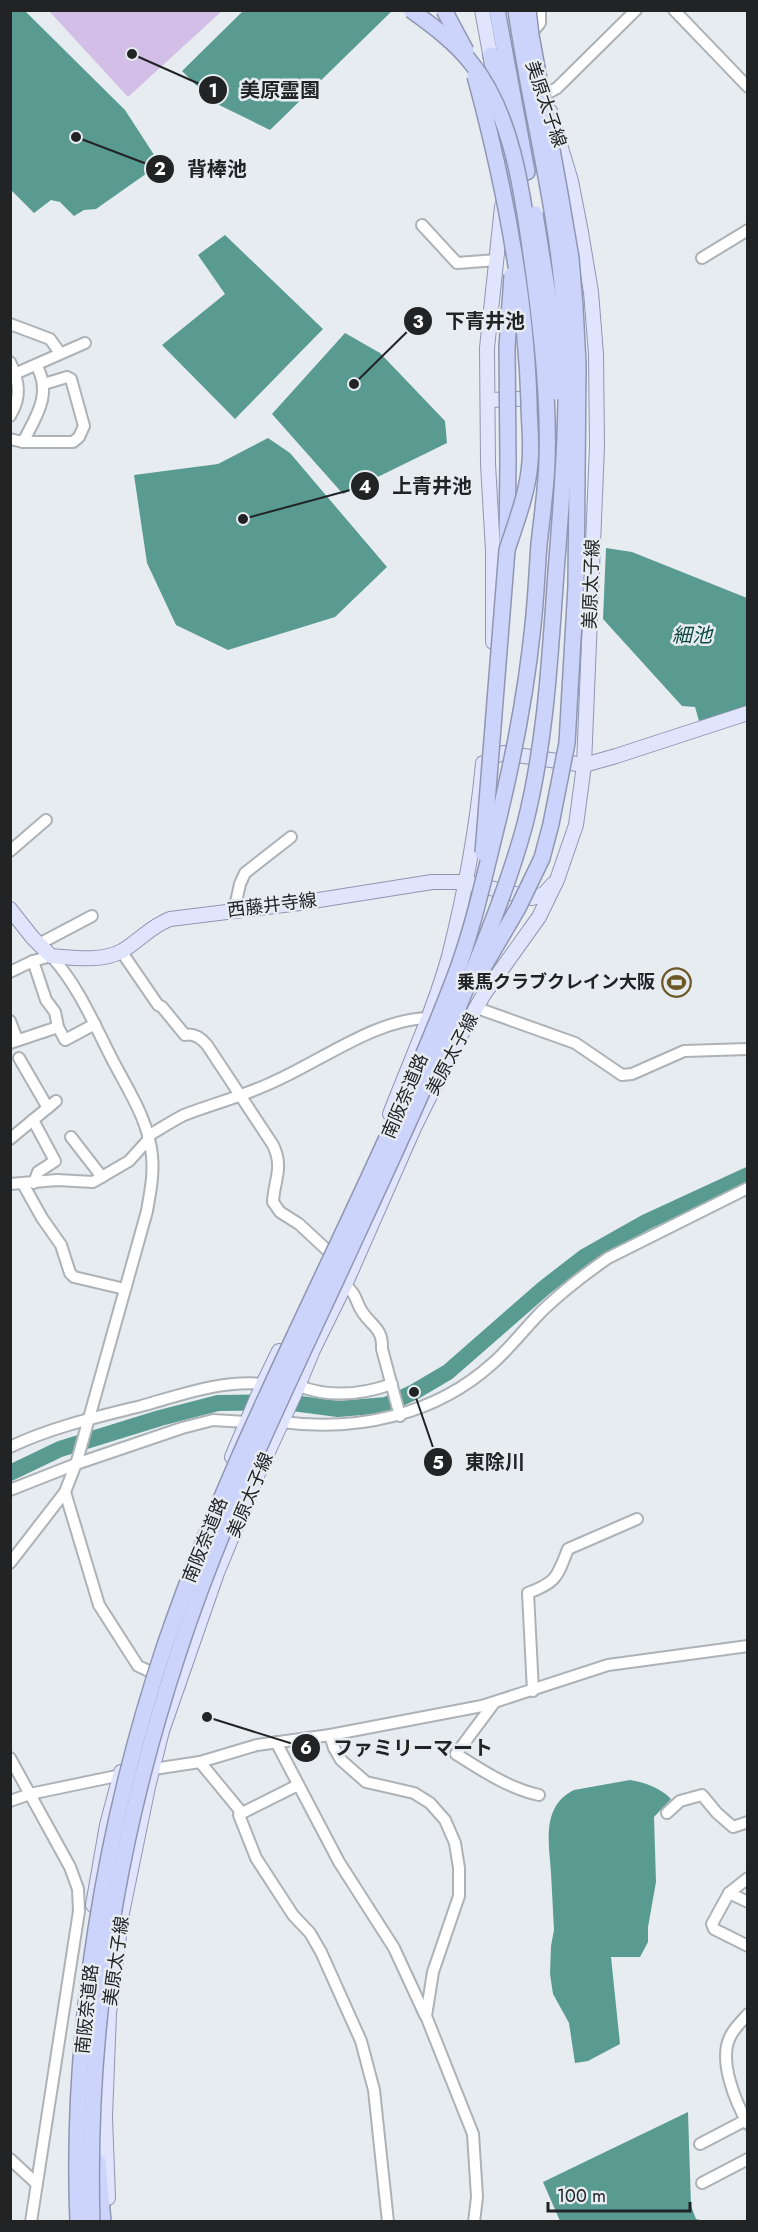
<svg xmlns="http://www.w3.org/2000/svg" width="758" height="2232" font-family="Jost,'Noto Sans JP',sans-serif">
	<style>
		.green { fill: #d3bee8 }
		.water { fill: #599b90 }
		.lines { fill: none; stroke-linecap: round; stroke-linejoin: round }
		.river { stroke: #599b90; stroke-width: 16 }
		.minor-casing { stroke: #adb2b7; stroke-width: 14 }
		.major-casing { stroke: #9096b1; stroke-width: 16 }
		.highway-casing { stroke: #9096b1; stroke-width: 18 }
		.minor { stroke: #fff; stroke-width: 10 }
		.major { stroke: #e0e5fd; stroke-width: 14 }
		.highway { stroke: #ccd4fc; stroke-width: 15 }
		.highway-bridge-casing { stroke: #9096b1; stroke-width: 18; stroke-linecap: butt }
		.highway-bridge { stroke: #ccd4fc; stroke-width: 15 }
		.labels { text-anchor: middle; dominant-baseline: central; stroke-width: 5; stroke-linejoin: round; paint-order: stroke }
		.street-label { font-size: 18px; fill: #212325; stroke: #e7ecf1 }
		.poi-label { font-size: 18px; font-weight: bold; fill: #212325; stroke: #e7ecf1; text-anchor: end }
		.water-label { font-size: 20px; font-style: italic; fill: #0c4941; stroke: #e7ecf1 }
		.leader { fill: none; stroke: #212325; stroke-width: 2 }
		.callout-dot { fill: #212325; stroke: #e7ecf1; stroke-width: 2 }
		.mark-label { font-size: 18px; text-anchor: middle; font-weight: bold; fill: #fff }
		.callout-label { font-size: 20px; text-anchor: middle; font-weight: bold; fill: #212325; stroke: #e7ecf1; stroke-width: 5; stroke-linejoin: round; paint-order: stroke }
	</style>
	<rect width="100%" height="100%" fill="#e7ecf1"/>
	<polygon class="green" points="49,11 222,11 128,97"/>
	<g class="water">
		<polygon points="10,11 25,11 125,110 160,164 96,209 84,210 74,216 60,202 51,200 34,213 11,190"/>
		<polygon points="243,11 243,10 392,11 270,130 213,102 182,71"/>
		<polygon points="225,235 323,329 235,419 162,345 225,294 198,255"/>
		<polygon points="345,333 380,353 445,421 447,443 343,494 272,414"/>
		<polygon points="268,438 290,453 387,567 335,617 228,650 176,625 147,563 134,475 218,464"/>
		<polygon points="606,548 632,552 747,598 747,706 699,721 695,707 682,706 603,619"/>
		<path d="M630 1780C644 1782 661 1788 671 1799L654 1817 656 1882 648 1927V1942L640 1957H611L620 2044 588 2061 575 2063 569 2023 553 1994 550 1974 551 1946 554 1930C553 1911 552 1892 551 1873 549 1843 541 1806 574 1790Z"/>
		<polygon points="688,2112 691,2206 696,2219 705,2221 560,2221 543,2182"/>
	</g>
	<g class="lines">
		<polyline class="river" points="10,1473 60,1449 160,1418 218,1403 285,1402 338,1409 386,1405 414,1392 448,1372 544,1288 584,1257 646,1222 748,1175"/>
		<defs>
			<g id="minor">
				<polyline points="674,10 748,87"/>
				<polyline points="527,32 536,28 540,23 540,10"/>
				<polyline points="544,95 557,88 636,10"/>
				<polyline points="422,225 457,263 497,260"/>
				<polyline points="702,258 748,230"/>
				<polyline points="10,324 50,339 60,353"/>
				<path d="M10 362C19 381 22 397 10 416"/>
				<polyline points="10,376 85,343"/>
				<polyline points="10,439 23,442 73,442 79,437 84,426 71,379 67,377 44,384"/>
				<path d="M23 442C36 417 53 393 36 365"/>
				<polyline points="10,851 46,820"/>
				<polyline points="234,911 240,884 245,873 291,837"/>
				<polyline points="39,944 92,916"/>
				<path d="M121 951 158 1005 162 1007 185 1035C194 1033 201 1038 207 1045L273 1145C284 1168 274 1180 273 1202L280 1212 299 1224 328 1251"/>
				<path d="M10 972 33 961 51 956C78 985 94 1024 112 1059 128 1090 149 1121 152 1156 154 1175 150 1193 147 1211L77 1461 65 1492 10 1563"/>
				<polyline points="477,1008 575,1043 622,1075 632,1074 684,1051 748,1049"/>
				<polyline points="10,1021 17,1039"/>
				<polyline points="58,1027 65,1040 95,1024"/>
				<polyline points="10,1043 58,1027 55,1012 46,1000 33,961"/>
				<polyline points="19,1058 48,1108"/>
				<polyline points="33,1120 55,1161 38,1172 34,1183"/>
				<path d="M148 1136C160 1129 172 1121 184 1115 213 1104 243 1096 271 1083 320 1062 375 1019 428 1018"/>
				<polyline points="71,1137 102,1177"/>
				<polyline points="10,1139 56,1101"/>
				<polyline points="10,1184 57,1180 93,1182 129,1161 149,1139"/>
				<polyline points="23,1184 42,1218 61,1245 70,1273 74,1277 125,1289"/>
				<path d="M345 1285C358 1295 355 1302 363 1313 373 1327 383 1329 382 1349L400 1416"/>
				<path d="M299 1386C330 1398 361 1395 392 1384"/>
				<path d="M282 1422C357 1432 436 1415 493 1363 511 1347 526 1327 543 1310 563 1291 585 1274 608 1258L748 1188"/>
				<path d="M10 1447C52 1427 97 1417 141 1406 181 1395 221 1380 263 1384"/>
				<polyline points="10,1490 76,1464 182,1428 213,1420 246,1422"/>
				<polyline points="65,1492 99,1605 138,1666 149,1671"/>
				<path d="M533 1691 528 1593C557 1582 557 1577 568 1549L637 1519"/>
				<path d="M494 1703 456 1754C483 1771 508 1788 539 1795"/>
				<polyline points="330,1735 334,1748 341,1760 366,1782 414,1793 430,1803 445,1820 455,1843 459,1868 459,1896 433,1972 426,2016 473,2134 477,2197 474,2222"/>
				<polyline points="276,1742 339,1862 394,1948 425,2015"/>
				<polyline points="10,1758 70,1867 78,1889 79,1911 31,2222"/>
				<polyline points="200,1762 242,1813 298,1785"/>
				<polyline points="147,1770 200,1762 257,1745 330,1735 482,1706 608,1665 748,1646"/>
				<polyline points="10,1801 30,1794 126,1774"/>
				<polyline points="242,1813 239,1815 256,1858 293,1915 310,1933 321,1952 361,2041 374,2090 388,2222"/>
				<polyline points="667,1813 680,1801 702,1795 717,1813 733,1827 748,1822"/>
				<polyline points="748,1878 729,1893 712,1924 714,1929 748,1946"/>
				<polyline points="729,1893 748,1902"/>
				<path d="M748 2014C742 2021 734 2028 730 2037 718 2061 736 2103 748 2124"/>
				<polyline points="700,2144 746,2120"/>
				<polyline points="10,2159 37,2184"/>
				<polyline points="702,2183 748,2159"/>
			</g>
			<g id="major">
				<polyline points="482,10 492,64"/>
				<polyline points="495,110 500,154"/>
				<polyline points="488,400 540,398"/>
				<polyline points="493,642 493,551 488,464 487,348 502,206"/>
				<polyline points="486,767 494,756 504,753 584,765 616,756 748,713"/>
				<path d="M10 909 32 937 51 956C73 958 102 962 122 951 139 941 151 926 170 919L300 903 432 882H465L532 898 544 894 553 884"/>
				<path d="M390 1114C410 1062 434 1010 449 956 465 893 477 827 483 763"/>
				<polyline points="232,1457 263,1384 279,1351"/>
				<polyline points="93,1905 107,1825 121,1772"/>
				<polyline points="108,2198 105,2117 109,2013 122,1913 148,1787 162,1731 217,1573 257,1476 296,1391 313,1350 345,1285 414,1128 454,1047 484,994 539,917 557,880 576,825 584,765 597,446 596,354 591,292 581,232 571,181 550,111"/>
			</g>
			<g id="highway">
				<polyline points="497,10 527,172"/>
				<polyline points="491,55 504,114"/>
				<polyline points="511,167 515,233"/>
				<polyline points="507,544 508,461"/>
				<polyline points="98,2162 103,2222"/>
			</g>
		</defs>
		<use href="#minor" class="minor-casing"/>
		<use href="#major" class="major-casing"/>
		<use href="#highway" class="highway-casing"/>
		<use href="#minor" class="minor"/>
		<use href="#major" class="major"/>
		<use href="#highway" class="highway"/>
		<defs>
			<g id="highway-bridge">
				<polyline points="444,10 466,51"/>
				<path d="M475 76C504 183 526 293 529 403 529 422 532 443 530 462 528 492 516 522 507 550L483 853"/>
				<polyline points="535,214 551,313 556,392"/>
				<polyline points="508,461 507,347 512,275"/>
				<polyline points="480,973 518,908 542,858 551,824 567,743 576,586 578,364 575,307 571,258 559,188 531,35 528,10"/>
				<path d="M78 2222C70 2032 105 1824 165 1645 243 1416 367 1205 454 979 472 932 483 882 495 833 512 765 526 695 533 625 536 598 537 571 539 544 542 517 546 489 547 462 549 400 542 336 534 275 524 207 516 119 472 64 455 42 433 26 411 10"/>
				<path d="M92 2222C86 2029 118 1836 178 1654 223 1515 289 1383 350 1250 392 1159 434 1069 471 976 491 926 511 876 525 824 546 741 550 656 556 572 563 484 570 395 564 307 557 207 530 109 516 10"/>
			</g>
		</defs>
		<use href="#highway-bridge" class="highway-bridge-casing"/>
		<use href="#highway-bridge" class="highway-bridge"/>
	</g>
	<defs>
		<symbol id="stadium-ring" viewBox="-11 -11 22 22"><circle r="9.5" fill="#e7ecf1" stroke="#6b5826" stroke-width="1.5"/><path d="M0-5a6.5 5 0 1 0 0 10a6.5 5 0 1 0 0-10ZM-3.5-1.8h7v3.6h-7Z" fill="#6b5826"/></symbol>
	</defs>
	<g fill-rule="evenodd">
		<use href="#stadium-ring" x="660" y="966" width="33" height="33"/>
	</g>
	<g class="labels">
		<g class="street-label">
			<text transform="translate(546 104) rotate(71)">美原太子線</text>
			<text transform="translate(591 584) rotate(-88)">美原太子線</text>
			<text transform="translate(272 905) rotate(-7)">西藤井寺線</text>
			<text transform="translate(452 1054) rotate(-62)">美原太子線</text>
			<text transform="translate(405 1096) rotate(-67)">南阪奈道路</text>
			<text transform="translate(250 1495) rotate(-67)">美原太子線</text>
			<text transform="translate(205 1540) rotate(-68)">南阪奈道路</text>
			<text transform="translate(116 1961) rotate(-82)">美原太子線</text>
			<text transform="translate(87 2009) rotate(-84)">南阪奈道路</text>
		</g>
		<g class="poi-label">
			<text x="655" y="982">乗馬クラブクレイン大阪</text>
		</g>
		<g class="water-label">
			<text x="692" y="635">細池</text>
		</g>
	</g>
	<path class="leader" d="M132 54L213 90M76 137L160 169M354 384L418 321M243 519L365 486M414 1392L438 1462M207 1717L306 1748"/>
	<g class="callout-dot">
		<circle cx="132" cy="54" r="6"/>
		<circle cx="76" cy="137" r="6"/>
		<circle cx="354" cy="384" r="6"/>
		<circle cx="243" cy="519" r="6"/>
		<circle cx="414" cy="1392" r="6"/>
		<circle cx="207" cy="1717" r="6"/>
		<circle cx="213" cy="90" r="15"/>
		<circle cx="160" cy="169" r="15"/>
		<circle cx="418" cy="321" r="15"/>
		<circle cx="365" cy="486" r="15"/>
		<circle cx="438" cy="1462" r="15"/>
		<circle cx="306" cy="1748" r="15"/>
	</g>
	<g class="mark-label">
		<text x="213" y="97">1</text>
		<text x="160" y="175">2</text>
		<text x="418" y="328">3</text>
		<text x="365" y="493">4</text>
		<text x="438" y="1469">5</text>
		<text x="306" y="1754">6</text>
	</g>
	<g class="callout-label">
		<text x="280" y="97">美原霊園</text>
		<text x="217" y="176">背棒池</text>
		<text x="485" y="328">下青井池</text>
		<text x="432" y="493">上青井池</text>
		<text x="495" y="1469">東除川</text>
		<text x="413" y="1755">ファミリーマート</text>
	</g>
	<rect width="758" height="2232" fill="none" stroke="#212325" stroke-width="24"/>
	<path d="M548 2202v9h142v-9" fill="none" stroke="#212325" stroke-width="3"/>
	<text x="557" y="2202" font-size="18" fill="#212325" stroke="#e7ecf1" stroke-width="4.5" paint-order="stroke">100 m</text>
</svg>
